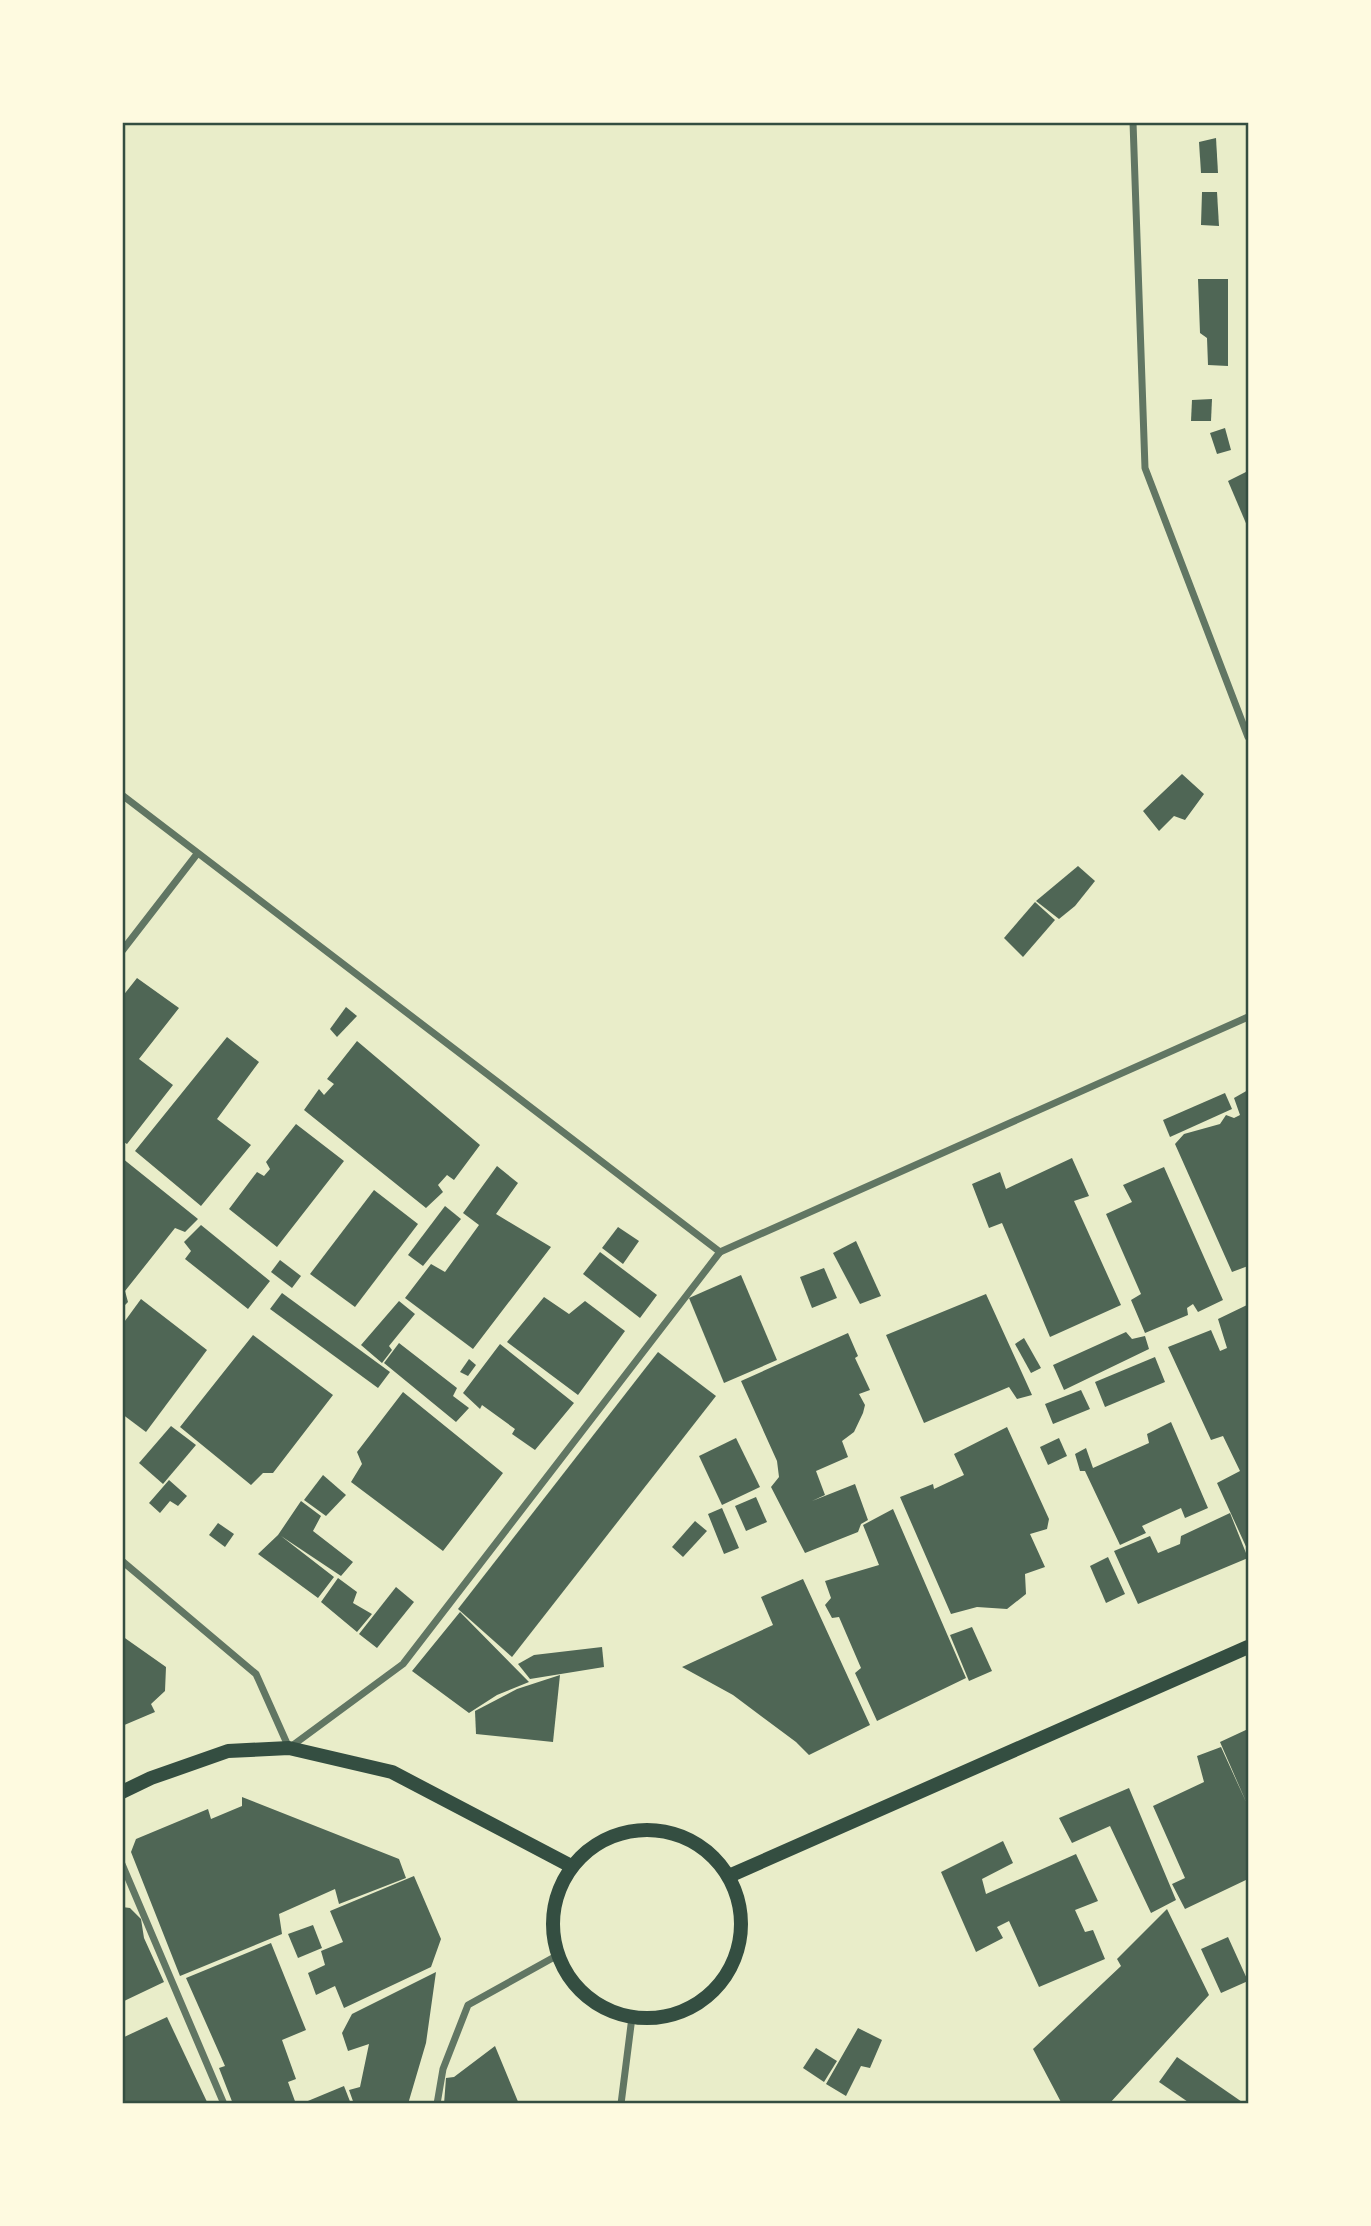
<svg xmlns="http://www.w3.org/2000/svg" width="1371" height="2226" font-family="Karla,sans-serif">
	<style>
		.building { fill: #4f6655 }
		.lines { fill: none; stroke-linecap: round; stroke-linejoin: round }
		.minor { stroke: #617663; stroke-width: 7 }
		.secondary { stroke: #344e41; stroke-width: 14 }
		.neatline { fill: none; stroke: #344e41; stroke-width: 2.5 }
	</style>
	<rect width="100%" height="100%" fill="#e9edc9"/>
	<g class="building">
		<polygon points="1216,138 1218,173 1201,173 1199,142"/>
		<polygon points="1202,192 1217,192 1219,226 1201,225"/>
		<polygon points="1198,279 1228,279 1228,366 1208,365 1207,338 1200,333"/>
		<polygon points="1212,399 1211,421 1191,421 1192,400"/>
		<polygon points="1225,428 1231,450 1217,454 1210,433"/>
		<polygon points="1248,471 1248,528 1228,481"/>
		<polygon points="1182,774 1204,794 1185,820 1174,816 1159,831 1143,811"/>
		<polygon points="1078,866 1095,881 1075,906 1059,919 1036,901"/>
		<polygon points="1035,902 1055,920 1023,957 1004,938"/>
		<polygon points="137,978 179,1008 139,1059 173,1085 127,1144 122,1141 122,997"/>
		<polygon points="346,1007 357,1016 337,1037 330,1029"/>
		<polygon points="227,1037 259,1062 217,1119 251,1145 201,1206 135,1151"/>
		<polygon points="357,1041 480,1145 454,1180 447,1175 438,1185 443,1192 426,1208 304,1110 319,1089 324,1095 334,1084 327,1079"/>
		<polygon points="1248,1090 1248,1222 1246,1223 1248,1266 1232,1272 1175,1144 1184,1134 1220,1124 1226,1115 1234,1118 1240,1115 1234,1098"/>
		<polygon points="1225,1093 1232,1109 1170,1137 1163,1120"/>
		<polygon points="296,1124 344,1161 277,1247 229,1209 257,1172 264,1176 270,1169 266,1162"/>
		<polygon points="122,1158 198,1219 185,1232 175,1228 125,1291 128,1302 122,1308"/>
		<polygon points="1072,1158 1089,1196 1074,1201 1121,1305 1050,1337 1002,1223 989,1228 972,1184 1000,1172 1006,1189"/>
		<polygon points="497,1166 518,1183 496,1214 551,1247 473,1349 405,1298 431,1264 445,1272 479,1225 463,1213"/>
		<polygon points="1164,1167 1223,1300 1198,1312 1193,1304 1187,1308 1188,1315 1145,1333 1131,1300 1141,1294 1106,1214 1132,1202 1123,1185"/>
		<polygon points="374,1190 418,1224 355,1307 310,1274"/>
		<polygon points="445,1206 461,1219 423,1266 408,1255"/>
		<polygon points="201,1225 270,1281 248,1309 185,1259 191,1251 184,1242"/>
		<polygon points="618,1227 639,1241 623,1264 602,1248"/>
		<polygon points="856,1241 881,1296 860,1304 833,1253"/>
		<polygon points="600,1252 657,1295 640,1318 583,1274"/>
		<polygon points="280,1260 301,1276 292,1288 271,1272"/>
		<polygon points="824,1268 837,1298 812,1308 800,1277"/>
		<polygon points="741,1275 777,1360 724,1383 689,1298"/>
		<polygon points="282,1293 390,1372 378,1388 270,1309"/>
		<polygon points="986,1294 1032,1395 1017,1399 1009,1387 924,1423 886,1335"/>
		<polygon points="544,1297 569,1314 585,1301 625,1331 578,1395 507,1342"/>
		<polygon points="141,1299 207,1350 146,1432 122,1414 122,1325"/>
		<polygon points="399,1301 415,1314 389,1346 392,1350 382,1363 361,1345"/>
		<polygon points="1247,1305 1248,1308 1248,1551 1217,1483 1240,1471 1223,1436 1211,1440 1168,1347 1211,1330 1220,1351 1227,1348 1218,1319"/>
		<polygon points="1126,1332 1132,1339 1145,1336 1149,1349 1064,1390 1053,1365"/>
		<polygon points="848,1333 858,1356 855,1358 870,1390 859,1394 865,1405 863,1413 854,1432 842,1441 848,1457 816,1471 825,1495 812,1501 855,1484 868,1520 861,1524 858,1532 805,1553 771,1487 779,1477 777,1461 741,1381"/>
		<polygon points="253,1335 333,1395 273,1473 263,1473 251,1485 180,1427"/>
		<polygon points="1024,1338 1041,1368 1031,1373 1015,1344"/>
		<polygon points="399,1343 457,1388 453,1396 469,1408 456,1422 384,1363"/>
		<polygon points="500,1344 574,1403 535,1450 512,1434 515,1429 482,1405 480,1409 463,1393"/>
		<polygon points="658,1352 716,1396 512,1657 458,1609"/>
		<polygon points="1155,1357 1165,1382 1105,1407 1095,1382"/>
		<polygon points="469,1359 476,1365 468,1376 460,1372"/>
		<polygon points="1081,1390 1090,1409 1053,1424 1045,1404"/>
		<polygon points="403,1392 503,1473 443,1551 351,1482 362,1464 357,1452"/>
		<polygon points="1171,1422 1208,1508 1185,1518 1181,1508 1142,1526 1146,1533 1120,1545 1085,1471 1080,1471 1075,1454 1086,1448 1093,1468 1149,1443 1147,1434"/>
		<polygon points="171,1426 196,1445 163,1484 139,1463"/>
		<polygon points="1007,1427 1049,1519 1047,1529 1030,1534 1045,1567 1025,1574 1026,1594 1007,1609 977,1607 951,1614 900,1497 933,1484 934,1489 964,1475 954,1454"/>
		<polygon points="736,1438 760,1487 722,1505 699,1456"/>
		<polygon points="1059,1438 1067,1456 1048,1465 1040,1447"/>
		<polygon points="323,1475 346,1495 326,1516 304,1500"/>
		<polygon points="169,1480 187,1496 178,1506 170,1501 160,1513 149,1503"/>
		<polygon points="756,1497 767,1522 746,1531 735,1506"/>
		<polygon points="301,1501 321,1516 313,1531 353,1562 341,1576 281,1536 334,1577 318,1598 258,1554 278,1535"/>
		<polygon points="722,1508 739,1548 724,1554 708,1514"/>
		<polygon points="893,1509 966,1678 877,1721 855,1673 861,1668 839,1617 832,1618 825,1605 831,1598 825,1581 879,1565 863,1525"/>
		<polygon points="1230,1513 1248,1558 1138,1604 1114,1551 1150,1536 1158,1553 1180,1544 1181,1536"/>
		<polygon points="695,1521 707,1531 683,1557 672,1547"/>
		<polygon points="218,1523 234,1534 225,1547 209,1535"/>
		<polygon points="1108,1557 1125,1594 1106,1603 1090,1566"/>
		<polygon points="338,1578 357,1592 353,1603 372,1614 357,1632 321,1602"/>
		<polygon points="803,1579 870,1725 809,1755 796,1742 733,1695 682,1667 773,1625 761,1597"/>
		<polygon points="396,1587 414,1602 377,1648 359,1634"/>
		<polygon points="460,1612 529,1682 497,1695 469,1713 412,1671"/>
		<polygon points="972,1627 992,1671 969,1681 950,1635"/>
		<polygon points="122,1636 166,1667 165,1691 151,1704 155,1712 122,1726"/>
		<polygon points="602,1647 604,1667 530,1679 518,1664 534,1655"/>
		<polygon points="560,1675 553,1742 476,1734 475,1711 517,1689"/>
		<polygon points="1248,1729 1248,1879 1185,1909 1172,1884 1185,1878 1153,1806 1204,1782 1197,1756 1221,1747 1247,1804 1220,1742"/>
		<polygon points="1129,1788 1176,1900 1151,1913 1110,1826 1072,1843 1059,1818"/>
		<polygon points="242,1797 399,1859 406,1878 339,1904 335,1889 279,1914 282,1934 180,1976 131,1852 136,1839 208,1809 211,1819 242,1806"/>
		<polygon points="1003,1841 1013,1863 982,1879 986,1894 1076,1854 1098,1901 1075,1910 1085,1932 1093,1930 1105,1959 1039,1987 1009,1921 997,1927 1003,1938 976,1952 941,1872"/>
		<polygon points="414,1876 441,1939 431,1967 344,2008 335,1986 316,1995 308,1973 325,1965 321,1951 343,1942 330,1911"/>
		<polygon points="122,1907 130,1908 141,1919 144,1938 164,1982 122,2002"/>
		<polygon points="1167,1909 1209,1995 1109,2104 1062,2104 1033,2049 1121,1966 1117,1959"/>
		<polygon points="313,1925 322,1948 298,1958 288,1934"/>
		<polygon points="1228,1937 1248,1981 1221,1993 1201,1949"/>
		<polygon points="271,1943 306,2030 282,2040 296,2079 288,2082 296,2104 233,2104 219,2068 225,2066 186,1978"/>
		<polygon points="436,1972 426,2043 408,2104 354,2104 349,2090 360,2087 369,2044 348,2051 342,2033 352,2014"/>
		<polygon points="167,2017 208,2104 122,2104 122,2038"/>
		<polygon points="858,2028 882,2040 870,2068 861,2066 846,2096 826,2084"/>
		<polygon points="495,2046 519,2104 444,2104 446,2078 454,2077"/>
		<polygon points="816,2048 837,2061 824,2082 803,2068"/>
		<polygon points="1177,2057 1245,2104 1191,2104 1159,2082"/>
		<polygon points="344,2086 351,2104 303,2104 303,2103"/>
	</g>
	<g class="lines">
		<g class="minor">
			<polyline points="1133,122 1145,468 1248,737"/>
			<polyline points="122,795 720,1252"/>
			<polyline points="122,951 197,854"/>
			<polyline points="122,1561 256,1674 289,1748 403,1664 720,1252 1248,1017"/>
			<polyline points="122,1864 224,2104"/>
			<polyline points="437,2104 443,2069 468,2005 558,1955"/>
			<polyline points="621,2104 632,2017"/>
		</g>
		<g class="secondary">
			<polyline points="122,1792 151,1778 228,1751 289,1748 392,1772 571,1866"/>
			<circle cx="647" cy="1924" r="94"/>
			<polyline points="729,1876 1248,1647"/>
		</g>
	</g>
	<rect width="1371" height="2226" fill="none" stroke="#fefae0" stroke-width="248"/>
	<rect x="124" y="124" width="1123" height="1978" class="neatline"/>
</svg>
